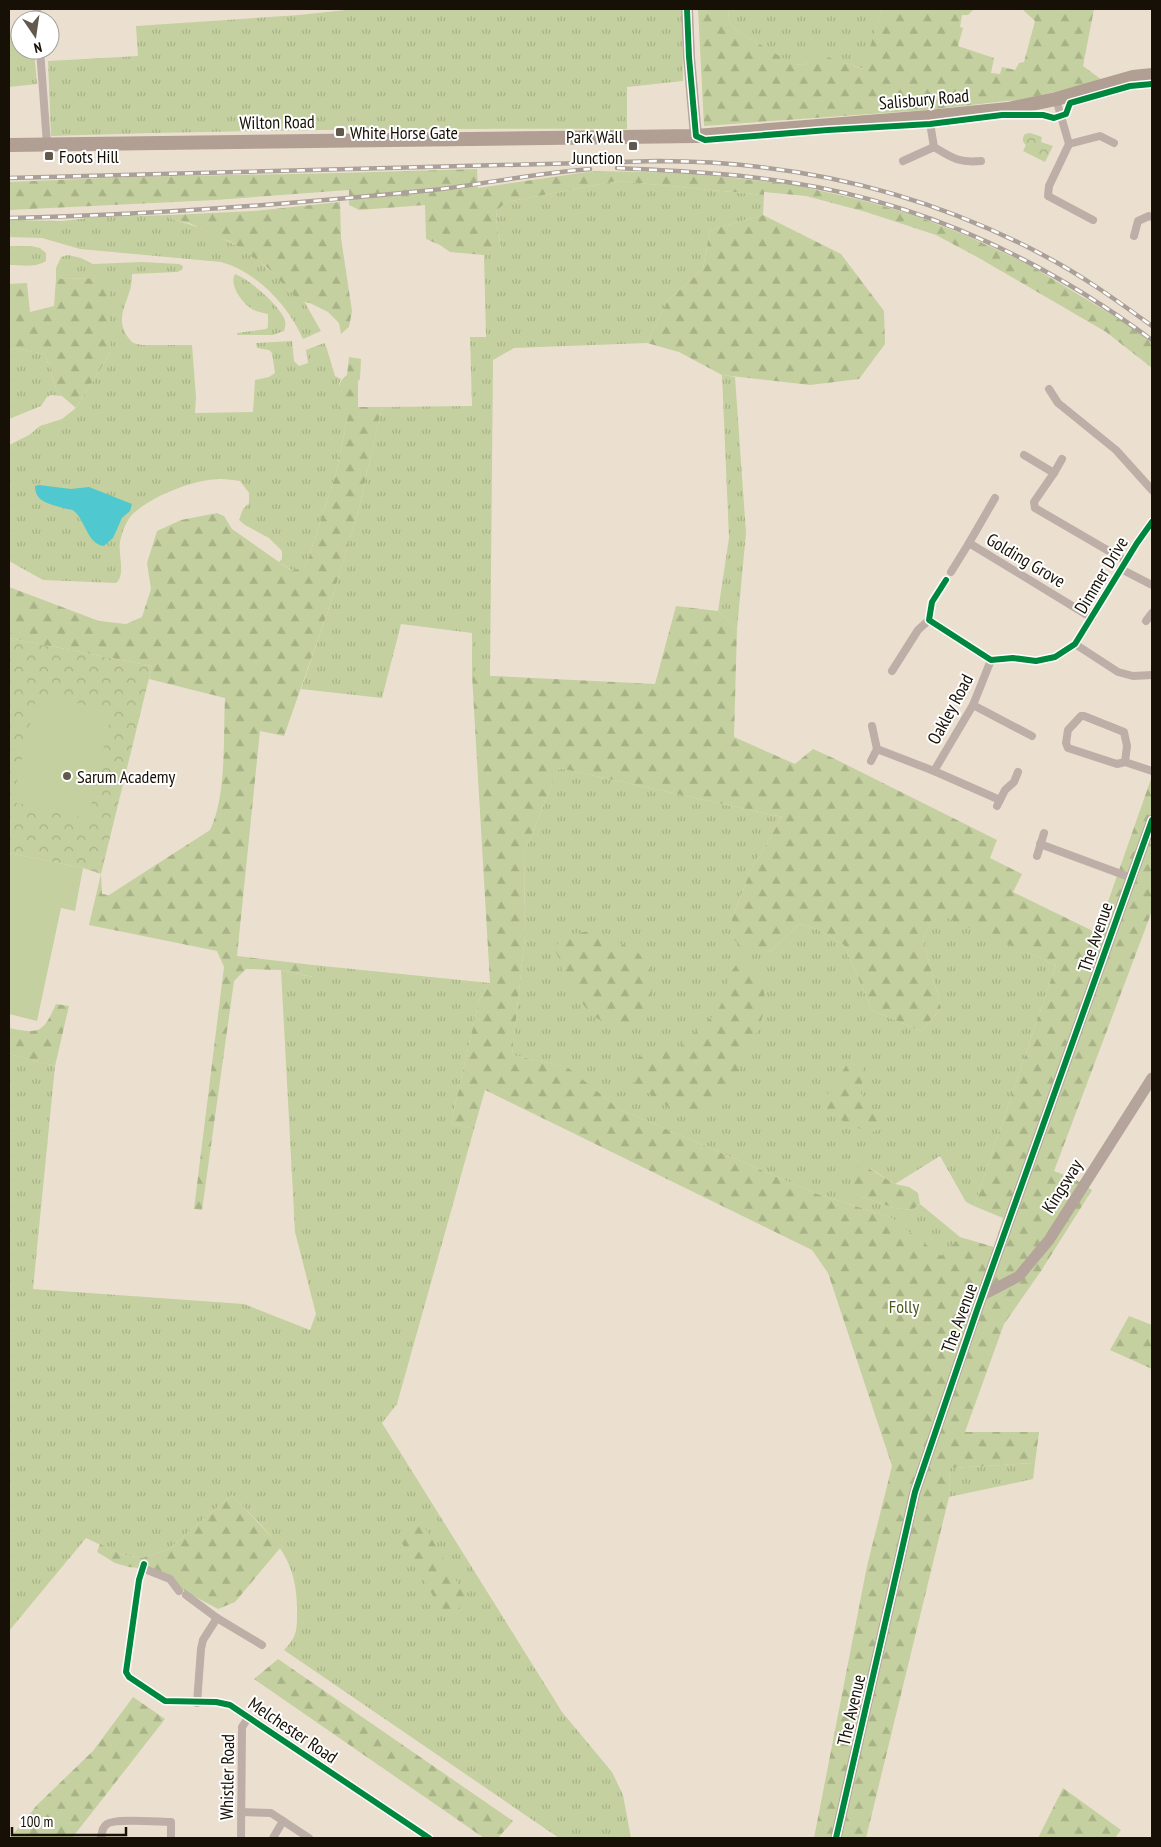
<svg xmlns="http://www.w3.org/2000/svg" width="1161" height="1847" font-family="'PT Sans Narrow',sans-serif">
	<style>
		.grass { fill: url(#grass-tufts) }
		.forest { fill: url(#forest-firs); fill-rule: evenodd }
		.park { fill: url(#park-crowns) }
		.pitch { fill: #c4d09f }
		.water { fill: #50c8cf }
		.lines { fill: none; stroke-linecap: round; stroke-linejoin: round }
		.street { stroke: #bdafa7; stroke-width: 8 }
		.secondary { stroke: #b5a49b; stroke-width: 11 }
		.primary { stroke: #b7a69c; stroke-width: 12 }
		.highway { stroke: #b19f94; stroke-width: 14 }
		.rail-casing { stroke: #aba098; stroke-width: 4.5 }
		.rail { stroke: #fff; stroke-width: 2.5; stroke-dasharray: 8; stroke-linecap: butt }
		.cycleway-casing { stroke: #fff; stroke-width: 9 }
		.cycleway { stroke: #00873e; stroke-width: 6 }
		.poi-dot { fill: #61594d; stroke: #fff; stroke-width: 2 }
		.labels { text-anchor: middle; dominant-baseline: central; stroke-width: 4; stroke-linejoin: round; paint-order: stroke }
		.street-label { font-size: 18px; fill: #171006; stroke: #fff }
		.poi-label { font-size: 18px; fill: #171006; stroke: #fff; text-anchor: start }
		.park-label { font-size: 18px; fill: #475c1d; stroke: #fff }
	</style>
	<defs>
		<pattern id="grass-tufts" width="24" height="20" patternUnits="userSpaceOnUse" patternTransform="scale(1.25)"><rect width="24" height="20" fill="#c4d09f"/><path d="M3 7l-1-3M5 7V3M7 7l1-3M15 17l-1-3M17 17v-4M19 17l1-3" fill="none" stroke="#a8b287"/></pattern>
		<pattern id="forest-firs" width="22" height="20" patternUnits="userSpaceOnUse" patternTransform="scale(1.25)"><rect width="22" height="20" fill="#c4d09f"/><path d="M5 1l3.5 6h-7zM16 11l3.5 6h-7z" fill="#a8b287"/></pattern>
		<pattern id="park-crowns" width="20" height="18" patternUnits="userSpaceOnUse" patternTransform="scale(1.25)"><rect width="20" height="18" fill="#c4d09f"/><path d="M2 6a3 3 0 1 1 6 0M12 15a3 3 0 1 1 6 0" fill="none" stroke="#a8b287"/></pattern>
	</defs>
	<rect width="100%" height="100%" fill="#ebe0d0"/>
	<g class="grass">
		<path d="M355 9H682L683 81 627 87V129C435 128 243 130 51 136L48 61 138 56 136 26 299 15Z"/>
		<polygon points="729,9 882,9 864,69 810,52 805,65 792,64 736,30 728,21"/>
		<polygon points="20,33 20,50 34,50 37,84 9,87 9,34"/>
		<polygon points="617,181 764,195 763,215 710,230 703,269 668,300 647,343 514,348 493,360 490,677 472,675 472,633 401,624 382,698 301,689 330,605 358,512 382,407 472,406 470,337 486,337 484,255 501,249 496,219 497,210 507,202"/>
		<path d="M171 215 172 219C206 228 240 244 267 268 279 278 289 290 300 301L305 303 321 331 303 339C288 305 257 272 221 262L80 249 42 238 9 237V220L62 221 97 217Z"/>
		<path d="M9 246H31L40 248 46 253V261C36 268 21 265 9 265Z"/>
		<path d="M68 255 81 258 93 264 142 262 179 264 183 266 182 270 177 272 132 274C133 302 108 317 133 343L142 345H192L196 397 195 413 253 412 255 380 269 377 275 373 272 353 269 350 257 348 256 343 292 341 294 361 299 366 308 363 306 350 324 343 326 346 335 376 341 379 339 384 348 416 336 473 306 566 293 571 279 562 282 559V551L269 538 245 525 239 520 243 509 249 503V493L240 481C233 480 227 479 220 479 195 479 155 495 135 512 127 518 122 532 120 542 118 554 126 575 116 583L43 580 9 561V445L29 435 40 426 62 419 76 408 111 352 101 278 56 279V268L61 257Z"/>
		<path d="M235 274C249 279 276 303 283 316 286 321 286 326 284 331L273 335H237V333L266 329 268 327V314C264 313 259 312 256 311 245 307 228 286 235 274Z"/>
		<polygon points="14,348 45,354 56,388 62,396 51,395 47,397 41,406 9,419 9,350"/>
		<polygon points="722,375 735,377 746,533 737,629 718,611 729,538"/>
		<polygon points="559,768 782,817 750,872 732,918 770,952 799,924 817,929 844,945 872,1010 921,1031 941,1008 923,939 935,912 1056,965 974,1206 966,1202 940,1156 895,1184 871,1169 854,1194 894,1208 912,1210 920,1204 960,1237 941,1257 890,1217 817,1194 619,1109 566,1067 512,1055 525,936 524,853"/>
		<path d="M313 965 490 983 479 1000 451 1123 474 1129 397 1404 382 1423 562 1712 612 1772 623 1795 631 1838H559L284 1650C297 1637 297 1630 297 1612 298 1553 269 1535 232 1495L169 1549 142 1558 120 1554 86 1538 9 1631V1054L55 1066 33 1289 244 1304 310 1330 316 1314 295 1232 281 970 313 977Z"/>
		<polygon points="1035,1463 1033,1479 949,1497 950,1468"/>
	</g>
	<g class="forest">
		<polygon points="698,9 729,9 728,21 736,30 793,64 805,65 810,51 863,69 882,9 974,9 968,15 962,15 960,27 963,28 958,46 994,58 991,73 1000,74 1002,67 1015,70 1019,63 1024,62 1035,21 1022,9 1094,9 1083,66 1102,80 1022,100 1006,101 926,110 704,126"/>
		<polygon points="477,169 478,188 594,171 688,173 790,184 861,200 911,214 965,235 1026,263 1124,322 1152,343 1152,368 1106,332 979,258 936,235 866,212 806,196 764,192 764,195 617,181 507,202 497,210 496,219 501,250 484,255 450,252 440,245 426,239 425,205 359,210 349,205 349,190 215,200 9,210 9,182 129,177 340,173"/>
		<polygon points="340,202 341,238 352,311 349,327 341,334 339,323 328,312 310,303 300,302 268,268 231,242 189,223 171,219 171,215 254,211"/>
		<polygon points="763,215 841,254 884,311 885,344 859,379 810,385 722,375 679,352 647,343 668,300 703,269 710,230"/>
		<polygon points="101,278 109,291 111,352 76,408 62,396 56,388 45,354 14,348 9,350 9,284 27,283 30,312 54,306 56,279"/>
		<path d="M349 357 361 359 360 379 358 381V407H382L358 512 330 605 284 736 260 731 237 956 313 965 314 977 281 970 246 969 234 981 202 1210 194 1209 224 967 217 951 89 925 101 874 102 894 109 895 210 830C227 795 223 737 225 698L149 679 152 666 9 638V587L99 621 126 624 142 617 151 589 147 563 157 531 181 520 217 513 224 516 232 529 292 571 306 566 336 473 348 416 340 415C340 402 334 383 347 375Z"/>
		<path d="M676 606 718 611 737 629 734 737 795 764 813 749 833 758 997 840 990 858 1022 874 1013 892 1097 933 1152 776V911L1054 1171 1073 1178 1092 1190 1041 1271 1004 1324 965 1432H1039L1035 1463 950 1468 949 1497 866 1838H814L867 1566 892 1466 828 1273 812 1250 485 1090 474 1129 451 1123 479 1000 490 983 472 675 655 684ZM559 768 782 817 750 872 732 918V938L744 948 770 952 799 924 817 929 844 945 872 1010 921 1031 941 1008 923 939 935 913 1056 965 974 1206 1003 1218 994 1247 960 1237 941 1256 890 1217 817 1194 619 1109 567 1067 512 1055 525 936 524 853Z"/>
		<polygon points="590,931 636,950 650,968 653,988 644,1011 629,1027 609,1026 591,1014 564,981 560,960 555,950 560,939 572,934"/>
		<polygon points="752,960 761,975 766,1005 758,1030 745,1054 735,1078 720,1102 706,1114 690,1113 670,1108 631,1081 629,1067 639,1057 678,1049 717,1012 727,993 728,976 737,964"/>
		<path d="M56 1004 69 1006 55 1066 9 1054V1028C40 1034 43 1033 56 1004Z"/>
		<path d="M853 1060 864 1067 861 1093 866 1104 879 1116 883 1128 869 1133 830 1115 821 1107C823 1096 829 1092 839 1087 840 1074 842 1068 853 1060Z"/>
		<path d="M863 1165 895 1184 909 1187 918 1193 920 1204 912 1210 894 1208 854 1194C852 1185 853 1179 855 1169Z"/>
		<polygon points="1129,1316 1152,1325 1152,1369 1110,1350"/>
		<polygon points="232,1495 281,1547 235,1602 218,1609 166,1581 149,1569 129,1567 115,1563 97,1552 100,1544 120,1554 142,1558 169,1549"/>
		<polygon points="421,1521 469,1602 445,1616 397,1535"/>
		<polygon points="278,1659 513,1821 498,1838 484,1838 254,1679"/>
		<polygon points="133,1697 165,1719 72,1838 10,1838 37,1805 93,1751"/>
		<polygon points="1063,1788 1121,1830 1115,1838 1038,1838"/>
	</g>
	<g class="park">
		<path d="M1030 133 1042 137 1041 142 1053 146 1045 162 1023 151 1026 145C1022 142 1022 138 1025 134Z"/>
		<polygon points="9,638 152,666 101,874 83,868 9,853"/>
	</g>
	<g class="pitch">
		<polygon points="37,694 112,711 88,819 12,802"/>
		<polygon points="9,853 83,868 75,911 61,908 37,1021 9,1014"/>
	</g>
	<path class="water" d="M39 485 71 489 89 487 132 504 130 511 122 518 113 538 104 546C87 544 86 521 74 511 71 509 67 509 63 508 50 504 35 502 35 486Z"/>
	<g class="lines">
		<g class="street">
			<polyline points="37,9 38,20"/>
			<polyline points="40,50 47,144"/>
			<polyline points="1056,99 1069,144 1049,186 1048,196 1093,220"/>
			<path d="M929 117 934 147C952 158 959 163 981 161"/>
			<polyline points="1069,144 1100,136 1114,143"/>
			<polyline points="903,161 934,147"/>
			<polyline points="1134,236 1138,221 1149,216 1152,217"/>
			<polyline points="1049,389 1058,403 1116,450 1152,490"/>
			<polyline points="1024,455 1054,473 1034,502 1035,508 1126,561"/>
			<polyline points="1054,473 1062,459"/>
			<polyline points="969,543 995,498"/>
			<polyline points="1121,569 1152,585"/>
			<polyline points="951,572 969,543 1092,618"/>
			<polyline points="946,580 932,602 929,620 991,660 1013,658 1036,661 1055,657 1075,644 1137,543 1152,522"/>
			<polyline points="1146,621 1152,613"/>
			<polyline points="1075,644 1118,672 1133,676 1152,675"/>
			<polyline points="892,671 918,630 929,620"/>
			<polyline points="973,705 1032,736"/>
			<polyline points="872,726 877,749 934,771 1000,800"/>
			<polyline points="871,761 877,749"/>
			<polyline points="1125,762 1127,746 1124,732 1084,716 1081,716 1068,730 1066,743 1068,748 1117,764 1125,762 1152,771"/>
			<polyline points="934,771 973,705 991,660"/>
			<polyline points="997,806 1005,790 1014,782 1018,772"/>
			<polyline points="1040,844 1132,878"/>
			<polyline points="1037,856 1044,833"/>
			<polyline points="144,1564 139,1580 126,1672 129,1677 165,1701 216,1702 230,1705 429,1838"/>
			<polyline points="142,1568 170,1579 179,1591"/>
			<polyline points="186,1595 217,1618 262,1645"/>
			<polyline points="197,1703 201,1649 203,1640 217,1618"/>
			<polyline points="241,1812 271,1813 309,1838"/>
			<path d="M101 1838C102 1833 102 1827 107 1824 115 1818 159 1822 171 1822V1838"/>
			<polyline points="241,1838 242,1727 248,1718"/>
			<polyline points="273,1838 283,1821"/>
		</g>
		<g class="secondary">
			<polyline points="983,1295 1019,1276 1049,1240 1152,1078"/>
			<polyline points="836,1838 915,1492 977,1310 1152,820"/>
		</g>
		<polyline class="primary" points="687,9 689,57 696,136"/>
		<polyline class="highway" points="9,145 696,136 929,117 1008,109 1056,99 1133,77 1152,75"/>
		<defs>
			<g id="rail">
				<path d="M617 168C674 171 731 173 787 182 921 202 1044 260 1152 340"/>
				<path d="M9 178 657 161C791 161 922 191 1041 254 1080 274 1116 300 1152 326"/>
				<path d="M10 218C151 215 292 204 433 190 485 184 537 173 590 169"/>
			</g>
		</defs>
		<use href="#rail" class="rail-casing"/>
		<use href="#rail" class="rail"/>
		<defs>
			<g id="cycleway">
				<polyline points="687,9 689,57 696,136 705,140 828,130 930,124 1002,115 1043,115 1054,118 1066,114 1070,103 1130,86 1152,84"/>
				<polyline points="946,580 932,602 929,620 991,660 1013,658 1036,661 1055,657 1075,644 1137,543 1152,522"/>
				<polyline points="144,1564 139,1580 126,1672 129,1677 165,1701 216,1702 230,1705 429,1838"/>
				<polyline points="836,1838 915,1492 977,1310 1152,820"/>
			</g>
		</defs>
		<use href="#cycleway" class="cycleway-casing"/>
		<use href="#cycleway" class="cycleway"/>
	</g>
	<g class="poi-dot">
		<rect x="335" y="127" width="10" height="10" rx="2.5"/>
		<rect x="628" y="141" width="10" height="10" rx="2.5"/>
		<rect x="44" y="151" width="10" height="10" rx="2.5"/>
		<circle cx="67" cy="776" r="5"/>
	</g>
	<g class="labels">
		<g class="street-label">
			<text transform="translate(924 99) rotate(-5)">Salisbury Road</text>
			<text transform="translate(277 122) rotate(-1)">Wilton Road</text>
			<text transform="translate(1026 560) rotate(31)">Golding Grove</text>
			<text transform="translate(1101 575) rotate(-59)">Dimmer Drive</text>
			<text transform="translate(950 709) rotate(-62)">Oakley Road</text>
			<text transform="translate(1095 937) rotate(-71)">The Avenue</text>
			<text transform="translate(1062 1186) rotate(-58)">Kingsway</text>
			<text transform="translate(959 1318) rotate(-70)">The Avenue</text>
			<text transform="translate(851 1710) rotate(-77)">The Avenue</text>
			<text transform="translate(293 1730) rotate(34)">Melchester Road</text>
			<text transform="translate(227 1777) rotate(-89)">Whistler Road</text>
		</g>
		<g class="poi-label">
			<text x="350" y="132">White Horse Gate</text>
			<text x="623" y="136" text-anchor="end">Park Wall<tspan x="623" dy="21">Junction</tspan></text>
			<text x="59" y="156">Foots Hill</text>
			<text x="77" y="776">Sarum Academy</text>
		</g>
		<g class="park-label">
			<text x="904" y="1306">Folly</text>
		</g>
	</g>
	<rect width="1161" height="1847" fill="none" stroke="#171006" stroke-width="20"/>
	<g transform="translate(35 35) rotate(167)"><circle r="24" fill="#ffffff" stroke="#a29f9b"/>
	<path d="M0-4L9 19L0 12L-9 19Z" fill="#61594d"/>
	<text y="-8" font-size="14" font-weight="bold" text-anchor="middle" fill="#171006">N</text>
	</g>
	<path d="M12 1827v8h114v-8" fill="none" stroke="#171006" stroke-width="2.5"/>
	<text x="20" y="1827" font-size="15" fill="#171006" stroke="#ffffff" stroke-width="4" paint-order="stroke">100 m</text>
</svg>
